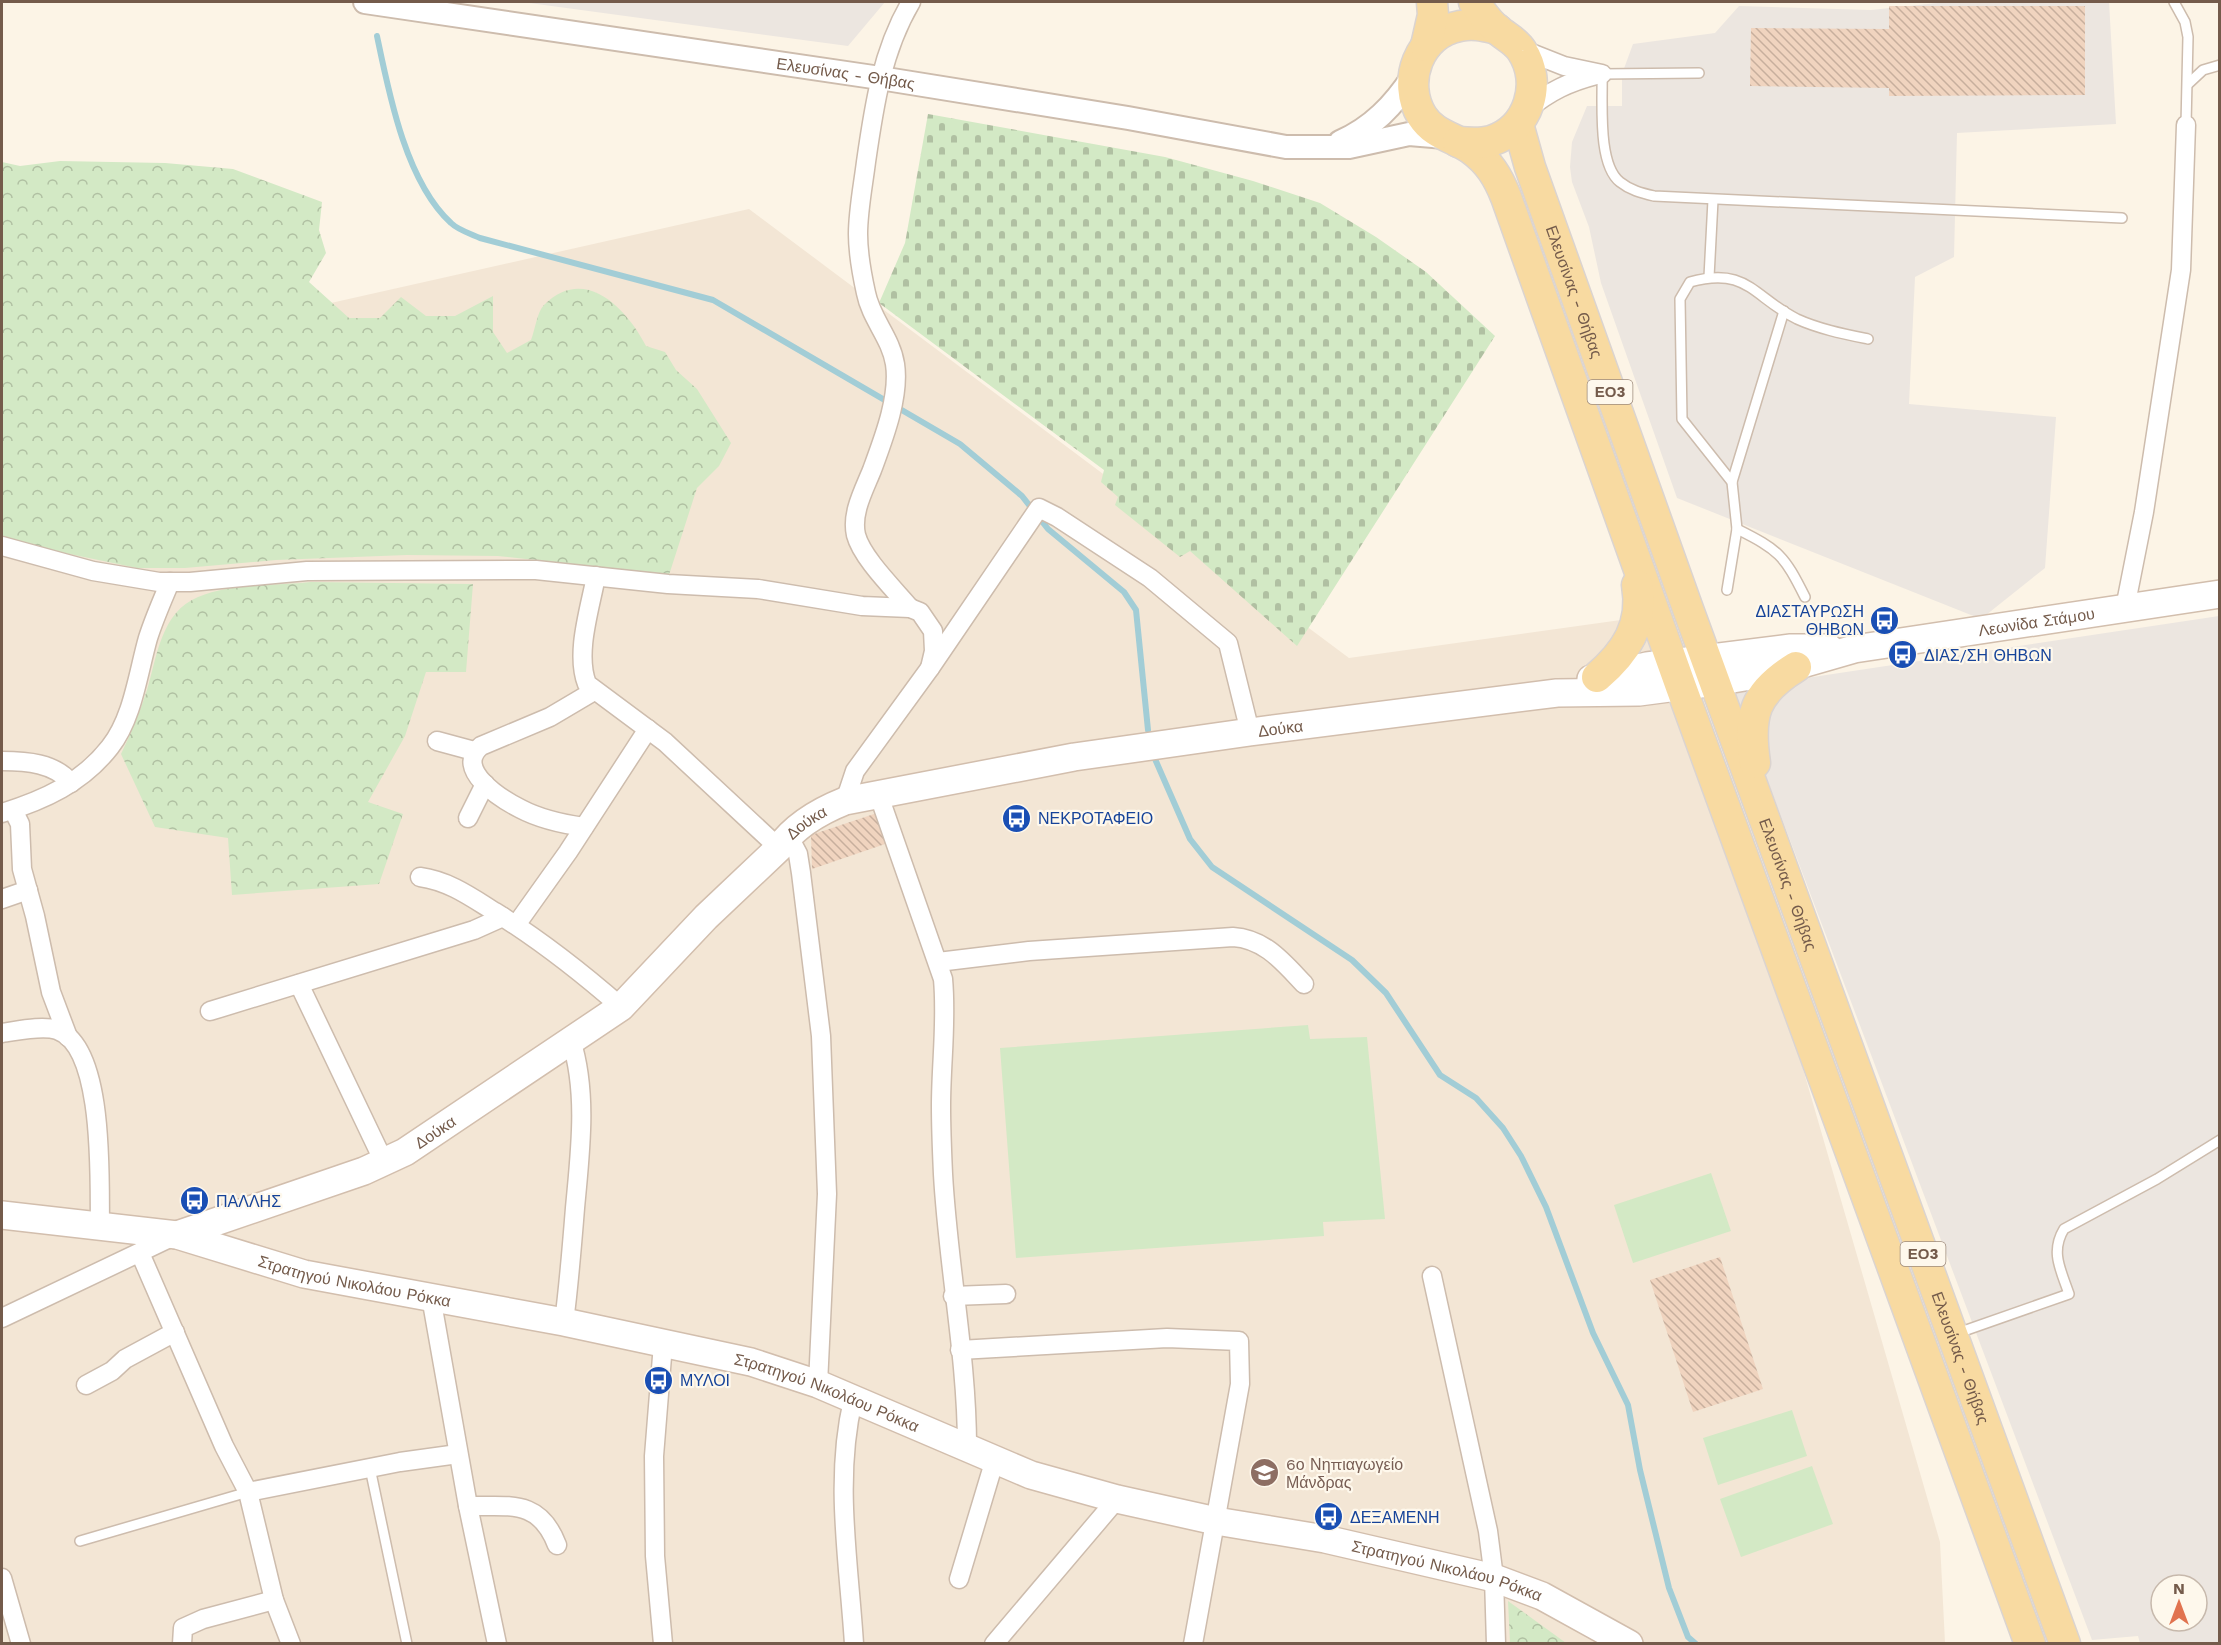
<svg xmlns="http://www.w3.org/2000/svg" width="2221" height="1645" font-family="'Work Sans',sans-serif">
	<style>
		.residential { fill: #f3e6d5 }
		.industrial { fill: #ece6e0; fill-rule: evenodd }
		.green { fill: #d3e9c5 }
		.forest { fill: url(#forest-crowns) }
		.cemetery { fill: url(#cemetery-stones) }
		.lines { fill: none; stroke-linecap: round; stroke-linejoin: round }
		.stream { stroke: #a2cdd6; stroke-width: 6 }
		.building { fill: url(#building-back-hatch) }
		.service-casing { stroke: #cdbcad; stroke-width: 12 }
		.minor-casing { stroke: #cdbcad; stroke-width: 21 }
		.tertiary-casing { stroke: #cdbcad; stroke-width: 26 }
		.secondary-casing { stroke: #d2bead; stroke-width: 30 }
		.primary-casing { stroke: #dbd4d0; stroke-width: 33 }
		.service { stroke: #fff; stroke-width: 9 }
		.minor { stroke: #fff; stroke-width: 18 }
		.tertiary { stroke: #fff; stroke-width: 22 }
		.secondary { stroke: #fff; stroke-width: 27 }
		.primary { stroke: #f8daa1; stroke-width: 30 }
		.labels { text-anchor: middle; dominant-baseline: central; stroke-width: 4.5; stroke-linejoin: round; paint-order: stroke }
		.shield { fill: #fef8ec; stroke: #9d8a7b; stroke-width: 1.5 }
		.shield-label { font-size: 15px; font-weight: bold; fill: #745b4b }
		.street-label { font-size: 16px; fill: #745b4b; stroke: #fef8ec }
		.transit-label { font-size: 16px; fill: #164399; stroke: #fef8ec; text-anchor: start }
		.education-label { font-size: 16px; fill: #785e54; stroke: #fef8ec; text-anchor: start }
	</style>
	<defs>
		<pattern id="forest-crowns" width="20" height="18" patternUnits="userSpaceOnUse" patternTransform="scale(1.5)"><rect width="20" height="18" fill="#d3e9c5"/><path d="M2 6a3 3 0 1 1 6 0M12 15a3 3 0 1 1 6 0" fill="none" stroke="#b0c0a2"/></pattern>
		<pattern id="cemetery-stones" width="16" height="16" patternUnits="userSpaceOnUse" patternTransform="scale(1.5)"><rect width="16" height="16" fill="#d3e9c5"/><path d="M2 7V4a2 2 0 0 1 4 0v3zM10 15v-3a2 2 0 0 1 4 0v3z" fill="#b0c0a2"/></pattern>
		<pattern id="building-back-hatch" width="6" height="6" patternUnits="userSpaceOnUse" patternTransform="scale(1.5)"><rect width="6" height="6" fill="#f0d4bf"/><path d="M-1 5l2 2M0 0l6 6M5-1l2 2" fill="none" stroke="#c7af9d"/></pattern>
	</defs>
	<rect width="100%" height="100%" fill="#fcf4e6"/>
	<polygon class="residential" points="749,209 1349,658 1671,613 1940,1542 1945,1643 2,1643 2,377"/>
	<g class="industrial">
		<polygon points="522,2 885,2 848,46"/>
		<polygon points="1947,2 2109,2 2116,124 1957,133 1954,257 1915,277 1909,404 2056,417 2045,568 1981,619 1677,498 1601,283 1589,227 1572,182 1570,167 1572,142 1587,106 1622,106 1622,74 1633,44 1715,33 1739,6 1871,10"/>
		<path d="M2219 616V1643H2140L2138 1636 2092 1640 1733 689ZM2161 1585H2197V1621H2161Z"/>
	</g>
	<g class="green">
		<polygon points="1308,1025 1310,1039 1367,1037 1385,1219 1323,1222 1324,1236 1016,1258 1000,1048"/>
		<polygon points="1711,1173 1731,1231 1633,1263 1614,1205"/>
		<polygon points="1792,1410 1807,1456 1718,1485 1703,1438"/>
		<polygon points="1812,1466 1833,1524 1741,1557 1720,1499"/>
	</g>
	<g class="forest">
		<path d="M60 161 165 163 233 169 322 202 319 230 326 253 309 282 349 318H380L401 297 426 316H455L493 296V332L507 353 531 340C535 330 537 312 544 305 585 264 627 309 646 346L665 352 676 370 697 389 731 443 719 466 697 488 669 575 498 556 407 555 276 560 185 568H137L2 540V162L20 166Z"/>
		<path d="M311 582 473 584 466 672H426L405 736 368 802 403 814 379 884 232 895 228 838 155 827 121 754C131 733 140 712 147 690 157 657 161 612 198 597 232 583 276 586 311 582Z"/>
		<polygon points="1508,1601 1566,1643 1510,1643"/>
	</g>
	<polygon class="cemetery" points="928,114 1165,157 1253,181 1320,203 1376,237 1426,272 1495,336 1297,646 1190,551 1180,557 1115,505 1118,497 1101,482 1104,470 879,303 905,243"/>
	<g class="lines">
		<g class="stream">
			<path d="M377 36C389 94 406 182 451 223 458 230 471 234 480 238L713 300 960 444 1022 496 1048 529 1124 592 1136 610 1148 730"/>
			<polyline points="1155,759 1190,839 1212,867 1352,960 1386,993 1440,1075 1476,1098 1503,1128 1521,1156 1546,1207 1593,1333 1628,1405 1640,1470 1669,1588 1688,1637 1696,1644"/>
		</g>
	</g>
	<g class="building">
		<polygon points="1889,6 2085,6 2085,95 1889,96 1889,88 1750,86 1751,28 1889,29"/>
		<polygon points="877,813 888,843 812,869 811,835"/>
		<polygon points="1720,1257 1763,1389 1693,1412 1650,1280"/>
	</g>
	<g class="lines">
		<defs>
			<g id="service">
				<polyline points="2174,2 2185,22 2188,37 2186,125"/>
				<path d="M1699 73 1602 74C1603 101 1597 164 1620 182 1630 190 1641 193 1654 196L2122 218"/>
				<polyline points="2188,84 2203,70 2220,65"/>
				<polyline points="1709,277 1713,200"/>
				<polyline points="1732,482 1784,311"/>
				<path d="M1737 529C1779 550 1784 555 1805 597"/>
				<path d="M1727 590 1737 529 1732 482 1682 419 1680 299 1690 282C1747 266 1753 297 1797 319 1819 329 1844 334 1868 339"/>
				<path d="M1955 1334 2069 1294C2061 1270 2050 1252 2064 1229L2157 1179 2220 1140"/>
				<polyline points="370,1468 407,1644"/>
				<polyline points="80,1541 248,1492"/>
			</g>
			<g id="minor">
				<polyline points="1521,49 1564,66 1602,74"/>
				<path d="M1528 109C1550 91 1569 82 1596 75"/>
				<polyline points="2,546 93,571 159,582 190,582 307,571 536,570 668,584 758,589 862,606 910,608 920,612 933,631 934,651 930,668"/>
				<path d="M596 576C590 609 575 653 587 684L665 742 779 848"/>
				<path d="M910 608C895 590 862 558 856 535 851 513 864 490 872 470 883 440 900 397 895 364 891 338 871 319 866 293 862 275 858 253 858 234 858 211 863 186 866 162 874 106 882 51 911 2"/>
				<polyline points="2125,608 2144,512 2181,270 2186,125"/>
				<polyline points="437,741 474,751"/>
				<path d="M2 761C26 761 55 763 71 783"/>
				<path d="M878 793 943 979C947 1022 941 1063 941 1106 941 1129 942 1152 943 1174 948 1266 967 1356 967 1447"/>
				<polyline points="845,801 855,771 930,668 1039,508 1057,517 1150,578 1228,643 1250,732"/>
				<polyline points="13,810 20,824 22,869 35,916 51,992 68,1037"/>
				<path d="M2 813C44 800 82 783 110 747 133 718 138 673 148 638 154 619 162 601 170 582"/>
				<polyline points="468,818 485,784"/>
				<path d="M584 827C563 824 540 819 521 809 501 799 453 769 481 746L550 717 594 691"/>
				<polyline points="788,835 798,854 801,873 821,1036 827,1194 818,1384"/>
				<path d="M420 877C449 881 471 897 495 912 540 940 581 972 621 1007"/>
				<polyline points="2,899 28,890"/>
				<polyline points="516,925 568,852 648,729"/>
				<path d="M938 962 1029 951 1233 937C1265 939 1283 962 1304 984"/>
				<polyline points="299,984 384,1162"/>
				<polyline points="210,1011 474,930 503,917"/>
				<path d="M2 1033C17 1031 42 1025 57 1030 106 1047 99 1186 100 1227"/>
				<polyline points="140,1253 224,1446 248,1492 274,1600 291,1644"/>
				<polyline points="1432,1276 1488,1531 1494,1578 1496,1644"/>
				<polyline points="953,1296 1006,1294"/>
				<polyline points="431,1297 468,1506 497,1644"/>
				<polyline points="2,1318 176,1235"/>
				<path d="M564 1322C569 1284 572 1246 575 1208 580 1153 588 1093 571 1040"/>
				<polyline points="663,1344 654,1456 655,1556 663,1644"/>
				<polyline points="960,1350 1167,1338 1239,1341 1240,1384 1193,1644"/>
				<polyline points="86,1385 112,1371 125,1359 175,1332"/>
				<path d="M853 1400C834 1480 849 1563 854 1644"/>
				<polyline points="248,1492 400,1462 458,1454"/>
				<path d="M468 1506C509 1507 539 1498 557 1545"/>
				<polyline points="2,1578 21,1644"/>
				<polyline points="959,1579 995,1459"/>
				<polyline points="182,1644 183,1628 203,1619 274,1600"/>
				<polyline points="994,1644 1117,1499"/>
			</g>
			<g id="tertiary">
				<path id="s1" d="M365 2 880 78 1128 118 1286 147H1349L1409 134 1445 137"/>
				<path d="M1340 142C1372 128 1394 105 1413 76"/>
			</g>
			<g id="secondary">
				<polyline points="1591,679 1647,666 1791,648 1829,648"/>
				<path id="s2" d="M2 1215 177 1235 304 1274 564 1322 751 1362 818 1384 1031 1475 1117 1499 1216 1521 1325 1539 1494 1578 1542 1596 1629 1644"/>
				<path id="s3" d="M177 1235 364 1171 405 1152 621 1007 706 917 779 848C795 825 820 811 845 801L1074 757 1250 732 1557 693 1639 692 1715 682 1774 672 1854 649 2220 594"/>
			</g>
			<g id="primary">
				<path d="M1497 29C1484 26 1473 23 1460 26 1419 33 1401 82 1422 116 1434 135 1454 137 1471 149 1489 162 1498 177 1506 197L1681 687 2030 1644"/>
				<polyline points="1426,46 1433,15 1432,2"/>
				<path id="s4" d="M1518 124 1530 167 1688 609 2065 1644"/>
				<path d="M1458 142C1469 143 1480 144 1491 141 1529 129 1543 83 1522 51 1516 41 1506 37 1498 30 1488 23 1481 11 1474 2"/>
				<path d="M1597 677C1626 652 1644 625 1637 585"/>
				<path d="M1755 763C1748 715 1754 693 1796 667"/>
			</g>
		</defs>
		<use href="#service" class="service-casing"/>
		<use href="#minor" class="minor-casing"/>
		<use href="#tertiary" class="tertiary-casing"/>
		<use href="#secondary" class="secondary-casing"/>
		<use href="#primary" class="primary-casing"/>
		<use href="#service" class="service"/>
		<use href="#minor" class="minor"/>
		<use href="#tertiary" class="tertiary"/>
		<use href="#secondary" class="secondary"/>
		<use href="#primary" class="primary"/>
	</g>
	<defs>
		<symbol id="bus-disc" viewBox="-11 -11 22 22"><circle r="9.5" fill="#1a4fb4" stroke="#fef8ec"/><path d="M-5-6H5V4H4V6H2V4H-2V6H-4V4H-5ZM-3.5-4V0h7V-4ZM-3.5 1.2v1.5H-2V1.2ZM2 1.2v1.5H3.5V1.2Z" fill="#fff"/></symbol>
		<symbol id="school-disc" viewBox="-11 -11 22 22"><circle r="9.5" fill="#8d6e63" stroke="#fef8ec"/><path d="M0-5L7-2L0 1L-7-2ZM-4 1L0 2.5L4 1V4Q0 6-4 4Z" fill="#fff"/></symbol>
	</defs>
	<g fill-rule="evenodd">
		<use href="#bus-disc" x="1868" y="604" width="33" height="33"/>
		<use href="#bus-disc" x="1886" y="638" width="33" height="33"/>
		<use href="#bus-disc" x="1000" y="802" width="33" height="33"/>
		<use href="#bus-disc" x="178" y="1184" width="33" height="33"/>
		<use href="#bus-disc" x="642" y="1364" width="33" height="33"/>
		<use href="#school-disc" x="1248" y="1456" width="33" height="33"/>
		<use href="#bus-disc" x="1312" y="1500" width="33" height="33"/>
	</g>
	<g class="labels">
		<g class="shield">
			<rect x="1587.5" y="380" width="45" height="24" rx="4.5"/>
			<rect x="1900.5" y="1242" width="45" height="24" rx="4.5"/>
		</g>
		<g class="shield-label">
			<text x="1610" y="392">ΕΟ3</text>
			<text x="1923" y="1254">ΕΟ3</text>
		</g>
		<g class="street-label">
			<text stroke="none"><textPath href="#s1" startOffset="486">Ελευσίνας - Θήβας</textPath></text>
			<text stroke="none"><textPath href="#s4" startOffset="177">Ελευσίνας - Θήβας</textPath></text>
			<text stroke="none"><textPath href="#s3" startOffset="2016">Λεωνίδα Στάμου</textPath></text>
			<text stroke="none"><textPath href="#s3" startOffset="1251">Δούκα</textPath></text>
			<text stroke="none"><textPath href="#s3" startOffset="765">Δούκα</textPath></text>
			<text stroke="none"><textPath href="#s4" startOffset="807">Ελευσίνας - Θήβας</textPath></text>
			<text stroke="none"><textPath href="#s3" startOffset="279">Δούκα</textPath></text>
			<text stroke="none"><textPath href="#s2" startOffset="360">Στρατηγού Νικολάου Ρόκκα</textPath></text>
			<text stroke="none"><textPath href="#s4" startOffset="1311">Ελευσίνας - Θήβας</textPath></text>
			<text stroke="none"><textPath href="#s2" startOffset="846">Στρατηγού Νικολάου Ρόκκα</textPath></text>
			<text stroke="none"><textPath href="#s2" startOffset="1494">Στρατηγού Νικολάου Ρόκκα</textPath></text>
		</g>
		<g class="transit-label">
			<text x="1864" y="611" text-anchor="end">ΔΙΑΣΤΑΥΡΩΣΗ<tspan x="1864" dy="18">ΘΗΒΩΝ</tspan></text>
			<text x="1924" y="655">ΔΙΑΣ/ΣΗ ΘΗΒΩΝ</text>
			<text x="1038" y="818">ΝΕΚΡΟΤΑΦΕΙΟ</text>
			<text x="216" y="1201">ΠΑΛΛΗΣ</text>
			<text x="680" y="1380">ΜΥΛΟΙ</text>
			<text x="1350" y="1517">ΔΕΞΑΜΕΝΗ</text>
		</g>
		<g class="education-label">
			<text x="1286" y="1464">6ο Νηπιαγωγείο<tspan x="1286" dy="18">Μάνδρας</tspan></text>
		</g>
	</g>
	<rect width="2221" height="1645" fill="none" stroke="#745b4b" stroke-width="6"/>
	<g transform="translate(2179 1603)"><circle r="28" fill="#fef8ec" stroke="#c7b9ac" stroke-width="1.5"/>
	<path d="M0-4.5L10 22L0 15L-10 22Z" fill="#e1734f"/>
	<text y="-9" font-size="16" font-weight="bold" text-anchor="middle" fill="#745b4b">N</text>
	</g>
</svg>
